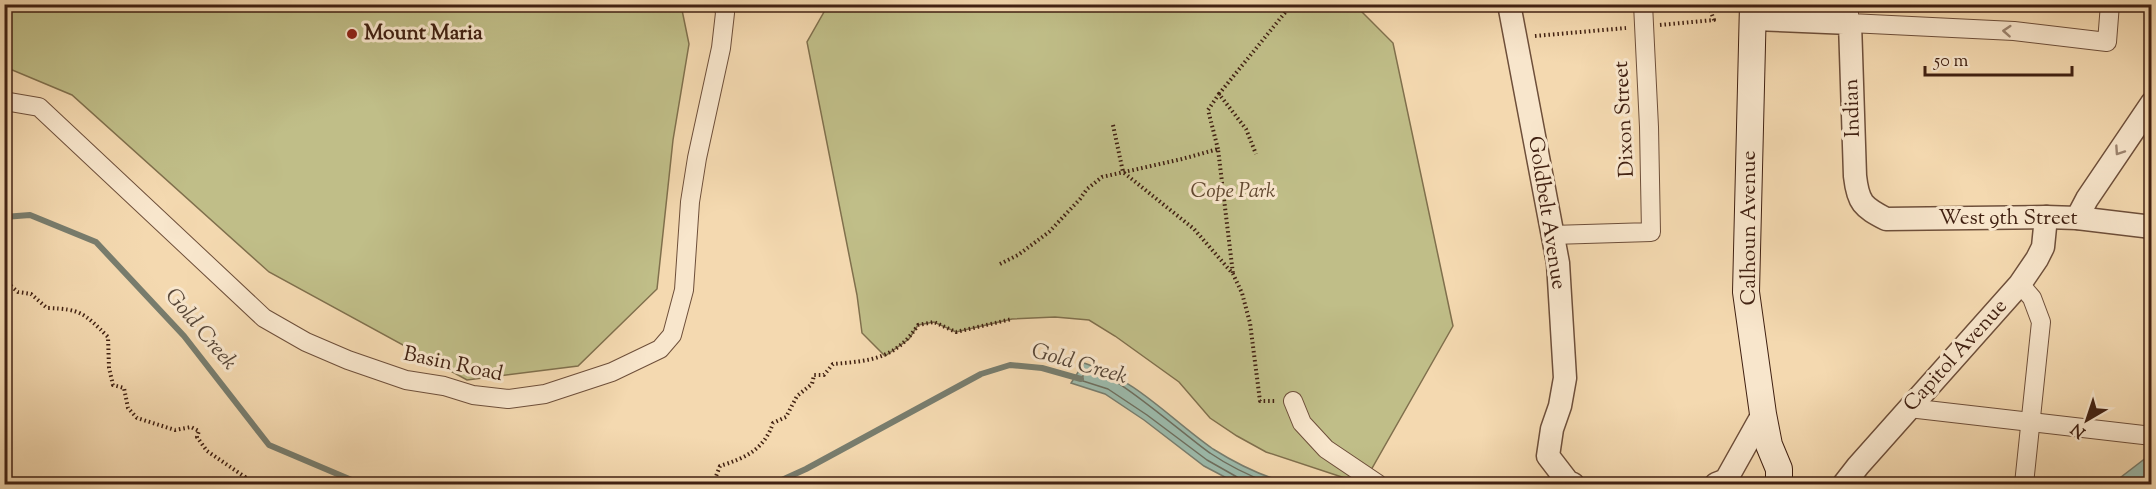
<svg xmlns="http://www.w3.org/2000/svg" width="2156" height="489" font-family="'Sorts Mill Goudy',serif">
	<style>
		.green { fill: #c0be88; stroke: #80704d; stroke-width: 1.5 }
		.water { fill: #9cbaab; stroke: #787d6e; stroke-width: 1.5 }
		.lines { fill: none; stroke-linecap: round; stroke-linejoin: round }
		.shore { stroke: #6e6e5e; stroke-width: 1.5 }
		.stream { stroke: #787d6e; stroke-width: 6 }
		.minor-casing { stroke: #6e4f3a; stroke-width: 20 }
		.tertiary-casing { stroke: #6e4f3a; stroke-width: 25 }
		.secondary-casing { stroke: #412112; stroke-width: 28 }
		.path { stroke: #412112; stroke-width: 4; stroke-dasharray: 1.5 3; stroke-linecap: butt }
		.minor { stroke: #f8e6cc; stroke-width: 18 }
		.tertiary { stroke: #f8e6cc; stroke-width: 22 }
		.secondary { stroke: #f8e6cc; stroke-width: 26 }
		.oneway { stroke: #9c846f }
		.poi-dot { fill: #8f2418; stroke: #f8e6cc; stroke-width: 2 }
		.labels { text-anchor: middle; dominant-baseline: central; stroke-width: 6; stroke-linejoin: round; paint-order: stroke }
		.poi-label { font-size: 21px; font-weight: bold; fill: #412112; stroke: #f8e6cc; text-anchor: start }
		.street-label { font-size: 21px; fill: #412112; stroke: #f8e6cc }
		.park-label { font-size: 21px; font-style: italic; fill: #614830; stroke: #f8e6cc }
		.water-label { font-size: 22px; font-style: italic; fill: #584738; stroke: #f8e6cc }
	</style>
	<rect width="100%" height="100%" fill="#f4d9b0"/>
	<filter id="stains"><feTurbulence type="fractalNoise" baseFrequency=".00333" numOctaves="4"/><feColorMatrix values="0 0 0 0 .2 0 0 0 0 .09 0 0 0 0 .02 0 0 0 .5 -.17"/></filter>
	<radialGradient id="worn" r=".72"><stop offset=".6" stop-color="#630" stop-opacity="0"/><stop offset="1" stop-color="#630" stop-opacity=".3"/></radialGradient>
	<g class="green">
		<polygon points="4,5 681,5 689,44 673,140 657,289 578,366 467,380 269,272 72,95 5,67"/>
		<polygon points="828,5 1355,5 1393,43 1453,326 1363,484 1266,452 1237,436 1210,418 1179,382 1115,336 1089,320 1055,317 1012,319 956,332 934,322 918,325 909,339 885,356 862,333 857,295 807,42"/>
	</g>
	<g class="water">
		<path d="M1084 363C1137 380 1169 418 1213 449 1237 464 1265 478 1293 484H1238L1204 466 1144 420 1105 394 1071 383Z"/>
		<polygon points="2151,454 2151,477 2142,484 2112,484"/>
	</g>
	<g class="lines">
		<path class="shore" d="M1239 484 1237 477 1207 460 1147 415 1108 389 1083 381 1082 378C1083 376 1085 371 1088 370 1107 366 1190 440 1210 453 1229 466 1250 476 1271 484"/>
		<g class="stream">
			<polyline points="4,217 30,215 96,242 184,336 269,445 361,484"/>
			<polyline points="773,484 806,469 981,374 1010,365 1042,368 1081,379"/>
		</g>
		<defs>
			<g id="minor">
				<polyline points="1848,4 1850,23 2014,31 2107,42 2110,4"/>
				<polyline points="4,101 39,107 264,318 306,342 348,360 406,380 444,386 473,395 508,399 545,394 612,372 660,349 672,335 684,290 690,202 697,158 721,48 725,13 723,4"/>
				<polyline points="1552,235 1651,232 1649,127 1643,4"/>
				<polyline points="2020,284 2032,298 2041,322 2024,484"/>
				<polyline points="1293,401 1302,423 1326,449 1378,484"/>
				<polyline points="1909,408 2152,436"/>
			</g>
			<g id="tertiary">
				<polyline points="1509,4 1558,263 1565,378 1560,406 1552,429 1548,456 1568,482 1573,484"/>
				<path d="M1754 19 1850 23 1855 176C1858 203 1863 207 1886 219L2046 217 2077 218 2152 227"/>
				<polyline points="2077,218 2087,199 2152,103"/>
				<polyline points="1716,484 1726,480 1763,414"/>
				<polyline points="1844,484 1858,466 2020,284 2037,259 2043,247 2046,217"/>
			</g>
			<polyline id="secondary" points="1753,4 1746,292 1763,414 1769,445 1779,469 1779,484"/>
		</defs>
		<use href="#minor" class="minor-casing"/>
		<use href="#tertiary" class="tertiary-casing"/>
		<use href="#secondary" class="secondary-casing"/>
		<g class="path">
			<polyline points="1660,25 1714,20 1708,4"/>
			<polyline points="1535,36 1626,28"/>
			<polyline points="1219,94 1292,4"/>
			<polyline points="1113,125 1123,172 1194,229 1233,274 1242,293 1250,323 1260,401 1276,401"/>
			<polyline points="1218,149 1208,110 1219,94 1246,129 1256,154"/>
			<path d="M4 257 9 261 10 285 18 292 31 294 47 308C81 309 84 313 108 337L109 368 113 385 124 388 128 408 137 418 175 430 191 427 199 431 197 437 207 451 245 477 246 484"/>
			<polyline points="1000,264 1018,255 1049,232 1080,199 1087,189 1102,177 1182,159 1218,149 1233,274"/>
			<polyline points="4,481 9,484"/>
			<polyline points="445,484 457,479 474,482 477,484"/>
			<path d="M713 484 720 466C745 458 764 450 773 423L786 417 797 396 812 384 814 375H824L833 364C870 361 896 359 918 325L934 322 956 332 1012 319"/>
		</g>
		<use href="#minor" class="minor"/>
		<use href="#tertiary" class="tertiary"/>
		<use href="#secondary" class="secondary"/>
	</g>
	<defs><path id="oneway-chevron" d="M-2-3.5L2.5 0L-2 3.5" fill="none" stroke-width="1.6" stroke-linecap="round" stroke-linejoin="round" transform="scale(1.5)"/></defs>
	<g class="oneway">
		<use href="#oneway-chevron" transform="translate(2007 31) rotate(-176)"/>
		<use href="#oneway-chevron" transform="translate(2119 151) rotate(124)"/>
	</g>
	<circle class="poi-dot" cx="352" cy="34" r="6"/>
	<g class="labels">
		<g class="poi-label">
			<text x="364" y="34">Mount Maria</text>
		</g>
		<g class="street-label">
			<text transform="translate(1853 108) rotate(-92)">Indian</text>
			<text transform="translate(1625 119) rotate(-93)">Dixon Street</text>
			<text transform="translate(1546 213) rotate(81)">Goldbelt Avenue</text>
			<text x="2008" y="219">West 9th Street</text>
			<text transform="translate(1750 228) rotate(-90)">Calhoun Avenue</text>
			<text transform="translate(1956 356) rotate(-48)">Capitol Avenue</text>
			<text transform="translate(453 365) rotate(12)">Basin Road</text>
		</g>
		<g class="park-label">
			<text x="1233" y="192">Cope Park</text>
		</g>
		<g class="water-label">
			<text transform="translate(200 330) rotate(50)">Gold Creek</text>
			<text transform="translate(1079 365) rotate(16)">Gold Creek</text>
		</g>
	</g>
	<rect width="2156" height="489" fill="none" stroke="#f4d9b0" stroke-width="24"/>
	<rect x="6" y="6" width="2144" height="477" fill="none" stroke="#412112" stroke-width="3"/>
	<rect x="12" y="12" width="2132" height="465" fill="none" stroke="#412112" stroke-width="1.5"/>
	<g transform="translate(2087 420) rotate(219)" stroke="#f8e6cc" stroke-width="4.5" paint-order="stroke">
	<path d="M0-4.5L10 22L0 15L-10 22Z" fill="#412112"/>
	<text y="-9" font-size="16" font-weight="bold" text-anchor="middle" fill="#412112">N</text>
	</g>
	<path d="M1925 66v9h147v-9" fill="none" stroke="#412112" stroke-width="3"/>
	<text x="1934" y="66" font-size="18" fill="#412112" stroke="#f8e6cc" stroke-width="4.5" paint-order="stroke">50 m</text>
	<rect width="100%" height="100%" filter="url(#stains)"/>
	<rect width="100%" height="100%" fill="url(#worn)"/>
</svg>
